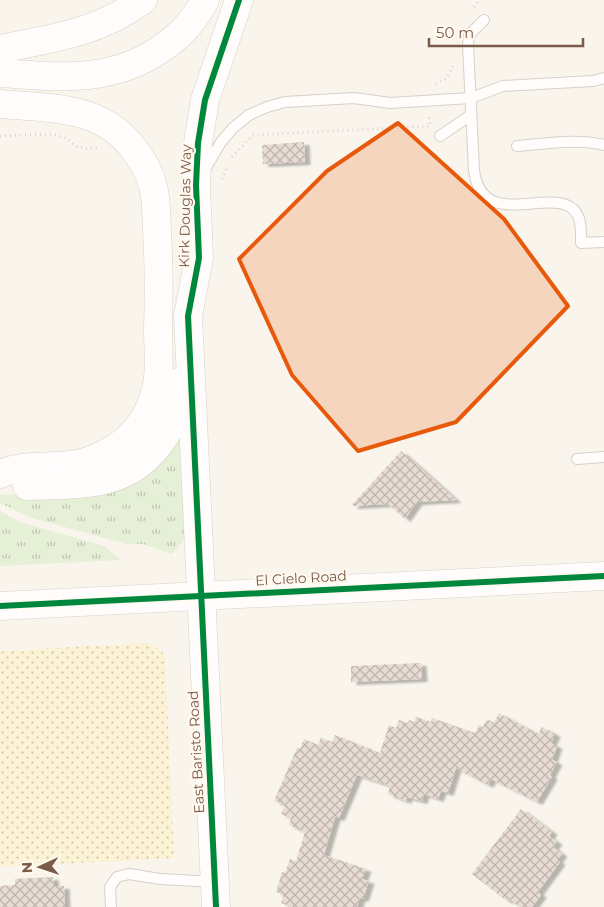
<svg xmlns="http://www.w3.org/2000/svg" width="604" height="907" font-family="Montserrat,sans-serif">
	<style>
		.grass { fill: url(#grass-tufts) }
		.sand { fill: url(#sand-dots) }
		.building { fill: url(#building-cross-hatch); filter: url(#shadow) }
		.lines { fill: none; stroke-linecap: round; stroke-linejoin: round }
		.lane-casing { stroke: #d8d0c9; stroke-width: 12 }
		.secondary-casing { stroke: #d9d0c8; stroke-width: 29 }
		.path { stroke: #dbd3cd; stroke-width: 3; stroke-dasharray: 1 4; stroke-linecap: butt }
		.lane { stroke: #fefdfc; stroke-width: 10 }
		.secondary { stroke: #fefdfc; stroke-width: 28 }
		.cycleway-casing { stroke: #fff9ef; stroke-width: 9 }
		.cycleway { stroke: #00873e; stroke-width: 6 }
		.marked { fill: #e8590c; fill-opacity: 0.2; stroke: #e8590c; stroke-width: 4; stroke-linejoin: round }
		.labels { text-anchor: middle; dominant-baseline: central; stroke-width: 4.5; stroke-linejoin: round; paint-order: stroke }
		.street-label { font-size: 14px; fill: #7a5a49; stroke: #fff9ef }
	</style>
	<defs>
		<pattern id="grass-tufts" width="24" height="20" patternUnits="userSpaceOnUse" patternTransform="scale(1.25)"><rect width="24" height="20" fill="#e5f0d6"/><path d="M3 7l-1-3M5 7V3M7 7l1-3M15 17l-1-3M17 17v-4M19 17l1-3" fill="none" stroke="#bfc5b0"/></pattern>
		<pattern id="sand-dots" width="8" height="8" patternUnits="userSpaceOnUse" patternTransform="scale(1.25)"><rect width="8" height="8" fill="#fcf2d4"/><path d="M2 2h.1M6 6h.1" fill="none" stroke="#d1c7ae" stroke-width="1.8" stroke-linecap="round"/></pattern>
		<pattern id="building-cross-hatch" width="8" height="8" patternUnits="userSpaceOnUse" patternTransform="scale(1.25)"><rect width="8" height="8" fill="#e6dcd3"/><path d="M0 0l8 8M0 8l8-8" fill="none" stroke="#bfb5ad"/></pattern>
		<filter id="shadow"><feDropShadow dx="5.5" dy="3" stdDeviation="1" flood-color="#0004"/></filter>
	</defs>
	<rect width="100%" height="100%" fill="#f9f4ec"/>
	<g class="grass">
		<polygon points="184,412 185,538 172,554 143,544 126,544 29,517 0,503 0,495 92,491"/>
		<polygon points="0,511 20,522 104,546 121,560 0,566"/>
	</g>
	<polygon class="sand" points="148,643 162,651 165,659 174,858 0,867 0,651"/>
	<g class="building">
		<polygon points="304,142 305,162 263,164 262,145"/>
		<polygon points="401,451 456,500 417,502 405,519 388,504 351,506"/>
		<polygon points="421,663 422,679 351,682 351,666"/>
		<polygon points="499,713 538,734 542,727 555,734 551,743 557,746 552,760 557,762 550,775 552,777 537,802 491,779 488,785 456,768 448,793 441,791 438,799 424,794 422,801 407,797 406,801 393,796 388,794 390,786 357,775 339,818 335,817 324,855 366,869 362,879 369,881 363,899 360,898 357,907 292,907 281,903 284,895 276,892 282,872 285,873 290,859 296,861 305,832 289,825 291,818 281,814 285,805 274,801 297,748 300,749 304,739 318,745 321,738 332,742 335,735 380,753 389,725 396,728 399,720 408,723 409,720 414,722 416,717 431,722 432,718 475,733 479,725 483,727 487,719 494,723"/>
		<polygon points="521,809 552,832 549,836 557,842 553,847 562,854 557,860 560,862 538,892 541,895 532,907 519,907 509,899 507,901 472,874"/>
		<polygon points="53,877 54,886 64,886 65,907 0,907 0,886 15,885 15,879"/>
	</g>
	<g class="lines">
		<defs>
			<g id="lane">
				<path d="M484 20 469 35 468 45 474 170C482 237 561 179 578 216 582 224 581 235 581 243L604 242"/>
				<polyline points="440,136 471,115"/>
				<path d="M517 146C545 144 576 138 604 145"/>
				<polyline points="204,171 221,142 233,128 249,115 267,107 285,102 354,98 390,103 471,98 503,86 593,81 604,78"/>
				<polyline points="577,459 604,457"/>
				<polyline points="111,907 110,887 117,877 129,874 160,879 214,882"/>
			</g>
			<g id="secondary">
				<path d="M0 49C54 38 98 33 143 0"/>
				<path d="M0 73C61 77 113 84 165 46 182 34 196 18 205 0"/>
				<path d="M0 104C46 108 96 105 129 143 140 156 149 170 153 186 157 200 156 217 157 231 159 264 159 297 158 329 158 350 161 374 155 393 150 411 139 429 125 441 110 453 89 463 70 465 47 468 22 464 0 474"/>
				<path d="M27 486C51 485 76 486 100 481 148 472 180 429 179 382"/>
				<polyline points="0,606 604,576"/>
				<polyline points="216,907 188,316 199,258 196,185 198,143 205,100 239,0"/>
			</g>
		</defs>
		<use href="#lane" class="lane-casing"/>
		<use href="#secondary" class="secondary-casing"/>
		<g class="path">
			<polyline points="474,7 479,0"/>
			<polyline points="436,84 447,78 453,66"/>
			<polyline points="0,136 52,134 68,139 75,146 85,149 97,148"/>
			<polyline points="232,157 253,135 430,126 429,115"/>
			<polyline points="222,179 227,167"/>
		</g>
		<use href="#lane" class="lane"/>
		<use href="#secondary" class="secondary"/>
		<defs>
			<g id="cycleway">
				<polyline points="0,606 604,576"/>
				<polyline points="216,907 188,316 199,258 196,185 198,143 205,100 239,0"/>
			</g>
		</defs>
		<use href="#cycleway" class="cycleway-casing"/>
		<use href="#cycleway" class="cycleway"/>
	</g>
	<path class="marked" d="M398 123 504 219 568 306 456 422 358 451 292 375 239 259 327 171Z"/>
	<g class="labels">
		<g class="street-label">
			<text transform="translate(185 206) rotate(-89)">Kirk Douglas Way</text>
			<text transform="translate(301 578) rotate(-3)">El Cielo Road</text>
			<text transform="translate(196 752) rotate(-93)">East Baristo Road</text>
		</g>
	</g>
	<g transform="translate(40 867) rotate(267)" stroke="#fff9ef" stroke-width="4" paint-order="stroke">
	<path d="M0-4L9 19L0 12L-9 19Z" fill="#7a5a49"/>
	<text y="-8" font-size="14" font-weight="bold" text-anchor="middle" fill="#7a5a49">N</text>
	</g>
	<path d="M429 38v8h154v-8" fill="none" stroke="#7a5a49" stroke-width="2.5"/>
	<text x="436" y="38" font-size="15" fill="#7a5a49" stroke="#fff9ef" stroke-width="4" paint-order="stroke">50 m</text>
</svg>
